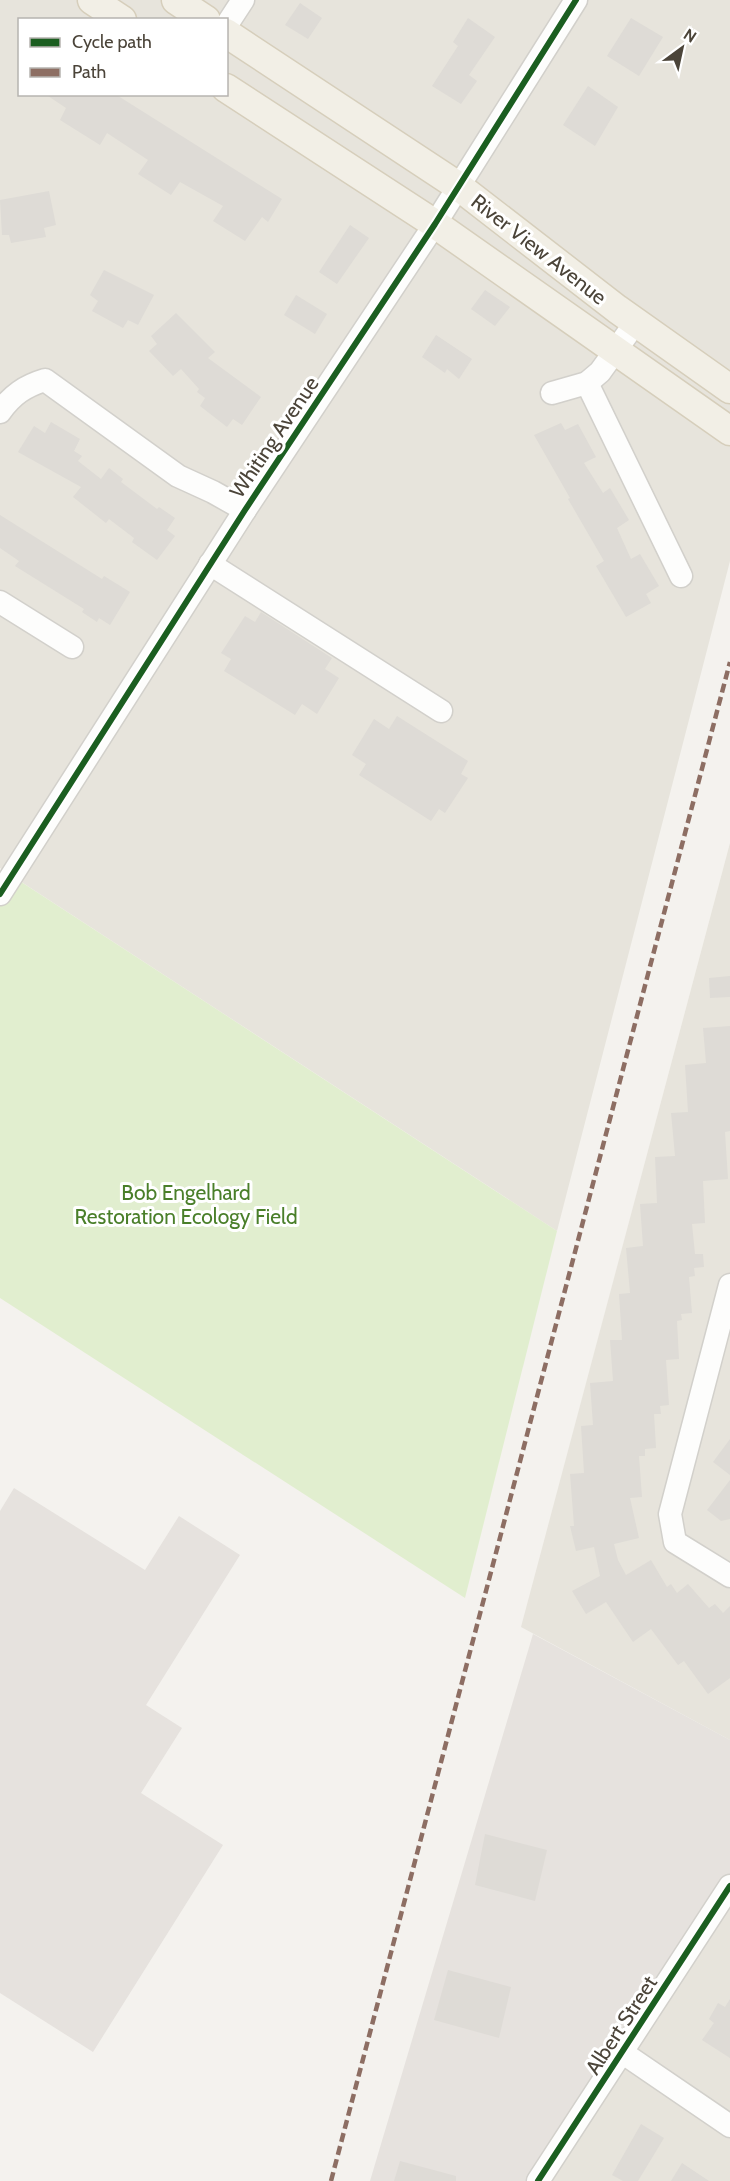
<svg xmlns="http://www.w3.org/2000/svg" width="730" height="2181" font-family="Cabin,sans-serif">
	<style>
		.residential { fill: #e7e4dc; fill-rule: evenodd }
		.industrial { fill: #e6e2de }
		.green { fill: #e1eecf }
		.building { fill: #dedbd6 }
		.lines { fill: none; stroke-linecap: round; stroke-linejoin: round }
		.minor-casing { stroke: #d2d0cb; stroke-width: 25 }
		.major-casing { stroke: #d6cebb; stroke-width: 31 }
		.minor { stroke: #fdfdfc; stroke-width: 22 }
		.major { stroke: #f2efe6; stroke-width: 28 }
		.quiet { stroke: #8d6e63; stroke-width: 4.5; stroke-dasharray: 9 4.5; stroke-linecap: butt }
		.cycleway-casing { stroke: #fff; stroke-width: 10 }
		.cycleway { stroke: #1b5e20; stroke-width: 6 }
		.labels { text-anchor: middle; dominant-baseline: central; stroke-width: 6; stroke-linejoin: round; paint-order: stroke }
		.street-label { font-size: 21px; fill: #4b4439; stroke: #fff }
		.park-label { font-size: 21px; fill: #4a7f2a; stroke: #fff }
	</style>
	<rect width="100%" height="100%" fill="#f4f2ee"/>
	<g class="residential">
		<path d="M0 0H730V561L557 1231 0 868ZM20 20H226V94H20Z"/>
		<polygon points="730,843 730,1740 521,1627"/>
		<polygon points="730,1887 730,2181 537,2181"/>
	</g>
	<g class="industrial">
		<polygon points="14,1488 145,1570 179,1516 240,1555 146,1705 182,1728 141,1793 223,1845 93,2052 0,1993 0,1511"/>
		<polygon points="533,1634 730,1740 730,1887 537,2181 370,2181"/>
	</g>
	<polygon class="green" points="12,876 557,1231 465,1598 0,1298 0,894"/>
	<g class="building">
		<polygon points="300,3 322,18 308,39 285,25"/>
		<polygon points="468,18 495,37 469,75 477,81 461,104 432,86 458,46 453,42"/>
		<polygon points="631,18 663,37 639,76 607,56"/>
		<polygon points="588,86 618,107 595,146 563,125"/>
		<polygon points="45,94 115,94 282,199 268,222 262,217 245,241 213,221 223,206 180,182 171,195 138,174 148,160 107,133 100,145 60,120 66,108"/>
		<polygon points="49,191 56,225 44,228 46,237 11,243 9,235 2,235 0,200"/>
		<polygon points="350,225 369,238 337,284 319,272"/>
		<polygon points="104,270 154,295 138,325 128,320 123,328 92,311 98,301 90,295"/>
		<polygon points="485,290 510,307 495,326 471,309"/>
		<polygon points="296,295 327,314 315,334 284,315"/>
		<polygon points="176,313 215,352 208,358 261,397 242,425 233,419 227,427 200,406 205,398 197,392 199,389 181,369 173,376 149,351 157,344 151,336"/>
		<polygon points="436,335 472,359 459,379 447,369 445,373 422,357"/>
		<polygon points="51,422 80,439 74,451 82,456 78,461 101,479 109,468 123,479 121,482 157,509 159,507 175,518 167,530 175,536 157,560 132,542 134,538 109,519 106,523 73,497 81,487 18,452 34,426 45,433"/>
		<polygon points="561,423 565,430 578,424 596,457 584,463 603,493 610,488 629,520 617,528 631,559 640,554 659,586 646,594 651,603 626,617 596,566 604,561 568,499 570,498 534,435"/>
		<polygon points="0,515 102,579 104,576 130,592 110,625 99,618 97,622 82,612 84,609 15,566 19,561 0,548"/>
		<polygon points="261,612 332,658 325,669 339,678 317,714 302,704 295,715 224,671 231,659 221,653 245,616 255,622"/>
		<polygon points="397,716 468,761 461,774 468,778 445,813 439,809 431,821 359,775 366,764 352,755 374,719 389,729"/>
		<polygon points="730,976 730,997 710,998 709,978"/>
		<polygon points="730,1026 730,1131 725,1132 728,1179 703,1181 705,1223 692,1224 695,1254 703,1254 704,1267 694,1268 695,1276 689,1277 692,1313 681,1314 682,1320 677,1321 679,1359 666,1360 669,1405 660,1406 661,1414 654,1414 656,1448 645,1449 645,1456 639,1456 642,1497 630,1498 639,1538 614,1544 618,1560 626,1575 651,1560 667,1587 671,1584 677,1593 688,1584 709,1608 715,1604 723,1613 730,1606 730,1678 708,1694 684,1661 678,1665 651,1629 633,1642 606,1602 586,1614 572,1591 600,1576 594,1547 576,1551 570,1526 574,1526 570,1474 584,1473 581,1426 593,1425 590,1383 613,1381 610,1340 622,1340 619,1294 630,1293 626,1248 643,1246 640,1204 657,1203 655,1157 675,1156 671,1113 688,1112 685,1065 706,1063 703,1028"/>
		<polygon points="730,1439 730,1475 713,1462"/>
		<polygon points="730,1480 730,1519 721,1521 707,1510"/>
		<polygon points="485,1834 547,1850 535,1901 475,1885"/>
		<polygon points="448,1970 511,1987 499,2038 434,2020"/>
		<polygon points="730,1999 730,2058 702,2040 714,2023 709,2019 718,2003 725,2007"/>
		<polygon points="641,2124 664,2138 638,2181 623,2181 612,2175"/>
		<polygon points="400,2161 456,2176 456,2181 394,2181"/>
		<polygon points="682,2163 709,2181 671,2181"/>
	</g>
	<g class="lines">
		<defs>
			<g id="minor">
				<polyline points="226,26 243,0"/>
				<polyline points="587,383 681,576"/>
				<polyline points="552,393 587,383 600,372 636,322"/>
				<path d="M0 412C12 395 25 386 45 380L178 476 213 492 245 510"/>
				<polyline points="210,564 441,711"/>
				<polyline points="0,602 72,647"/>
				<polyline points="0,894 245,510 435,224 576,0"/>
				<polyline points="730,1285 670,1514 675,1542 730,1576"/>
				<polyline points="623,2053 730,2126"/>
				<polyline points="538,2181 730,1886"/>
			</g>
			<g id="major">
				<polyline points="92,0 122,20"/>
				<polyline points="176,0 206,20"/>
				<polyline points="226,33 458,186 617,309 730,389"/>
				<polyline points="226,88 435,224 730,431"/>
			</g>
		</defs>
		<use href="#minor" class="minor-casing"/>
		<use href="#major" class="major-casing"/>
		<use href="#minor" class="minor"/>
		<use href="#major" class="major"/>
		<polyline class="quiet" points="331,2181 730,662"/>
		<defs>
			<g id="cycleway">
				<polyline points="0,894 245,510 435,224 576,0"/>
				<polyline points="538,2181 730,1886"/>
			</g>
		</defs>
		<use href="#cycleway" class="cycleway-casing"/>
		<use href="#cycleway" class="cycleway"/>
	</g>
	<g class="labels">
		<g class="street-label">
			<text transform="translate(539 249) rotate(38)">River View Avenue</text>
			<text transform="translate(274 437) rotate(-56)">Whiting Avenue</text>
			<text transform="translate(621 2025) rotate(-57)">Albert Street</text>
		</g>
		<g class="park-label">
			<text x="186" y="1192">Bob Engelhard<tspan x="186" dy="24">Restoration Ecology Field</tspan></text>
		</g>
	</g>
	<rect x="18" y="18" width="210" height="78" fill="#ffffff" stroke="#b7b4b0" stroke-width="1.5"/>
	<rect x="30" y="38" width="30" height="9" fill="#1b5e20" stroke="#b7b4b0" stroke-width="1.5"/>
	<text x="72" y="48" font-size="18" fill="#4b4439">Cycle path</text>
	<rect x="30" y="68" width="30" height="9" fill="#8d6e63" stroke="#b7b4b0" stroke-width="1.5"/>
	<text x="72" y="78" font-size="18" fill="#4b4439">Path</text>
	<g transform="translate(682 48) rotate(33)" stroke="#ffffff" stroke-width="4.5" paint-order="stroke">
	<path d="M0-4.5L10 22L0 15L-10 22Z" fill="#4b4439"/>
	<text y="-9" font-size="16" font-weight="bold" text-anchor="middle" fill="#4b4439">N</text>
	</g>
</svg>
